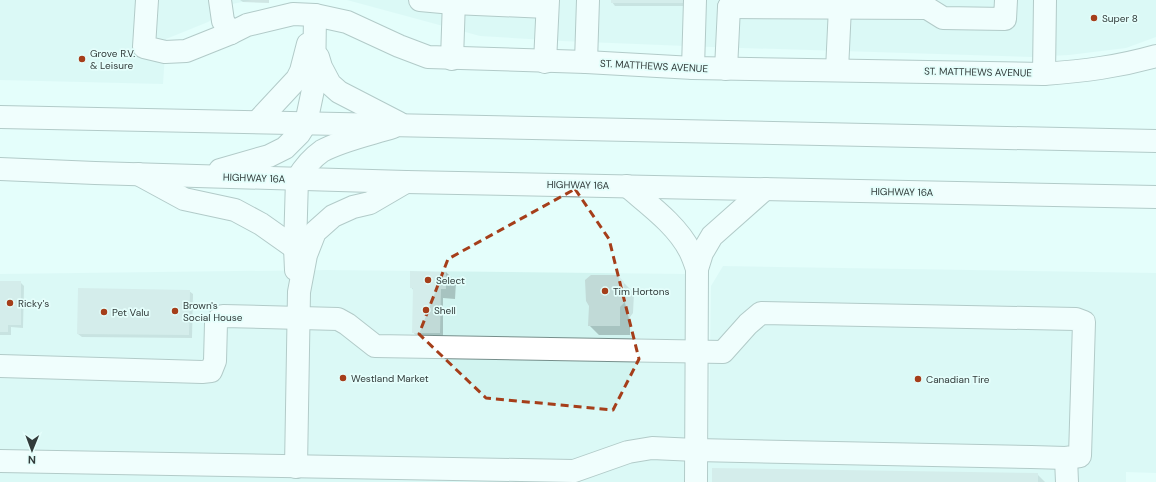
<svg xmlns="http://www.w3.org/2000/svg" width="1156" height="482" font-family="'DM Sans',sans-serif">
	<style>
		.built { fill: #d1f4f0 }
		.shadow { fill: #0003 }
		.building { fill: #c1dad7 }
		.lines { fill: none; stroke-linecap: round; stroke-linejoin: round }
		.minor-casing { stroke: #768e8b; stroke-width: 24 }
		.major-casing { stroke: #768e8b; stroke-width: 24 }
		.minor { stroke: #fff; stroke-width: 22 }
		.major { stroke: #fff; stroke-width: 22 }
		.marked { fill: none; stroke: #a53e1a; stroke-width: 3; stroke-dasharray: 8 5; stroke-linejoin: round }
		.poi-dot { fill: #a53e1a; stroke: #e4fefb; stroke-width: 1.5 }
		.labels { text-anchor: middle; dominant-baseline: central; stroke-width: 3.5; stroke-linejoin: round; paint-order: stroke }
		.poi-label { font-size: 10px; fill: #313b3a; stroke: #e4fefb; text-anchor: start }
		.street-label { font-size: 10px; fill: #313b3a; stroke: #e4fefb }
	</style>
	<rect width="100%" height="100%" fill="#e4fefb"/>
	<g class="built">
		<polygon points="0,0 252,0 232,4 208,22 166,39 163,84 0,80"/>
		<polygon points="347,0 1156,0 1156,37 1126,48 1069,55 1031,57 711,47 562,41 480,36"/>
		<polygon points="723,266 1156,273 1156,473 1126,472 1126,482 708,482 711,286"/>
		<polygon points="327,270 686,274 686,482 0,482 0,274"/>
	</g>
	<g class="shadow">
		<polygon points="240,0 269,0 269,3 243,2"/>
		<polygon points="612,0 686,0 686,6 615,6 612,2"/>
		<polygon points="446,272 456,282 455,299 443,298 443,336 416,336 413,332 414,291 411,287"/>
		<polygon points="617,276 634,293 633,313 630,317 630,335 599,335 589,325"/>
		<polygon points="0,282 20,282 24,286 23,328 11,327 11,335 0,335"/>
		<polygon points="189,291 193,294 192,338 82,337 78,334"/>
		<polygon points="1037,474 1045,482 713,482"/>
	</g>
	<g class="building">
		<rect x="611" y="0" width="72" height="3"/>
		<polygon points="410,271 446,272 446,289 441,289 440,333 412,333 413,288 410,288"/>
		<polygon points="591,275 618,275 624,282 624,303 620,307 620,326 588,326 589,306 586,301 585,280"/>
		<polygon points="0,281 21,281 21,325 8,325 8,332 0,332"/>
		<polygon points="78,288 190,290 189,335 77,334"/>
		<polygon points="712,468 1038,473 1038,482 712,482"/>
	</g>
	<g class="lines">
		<defs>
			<g id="minor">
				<path d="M147 0 144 47 165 52 186 51 231 33 247 25 293 14 315 15 347 22 399 46 428 57 586 62 693 68 1044 74C1084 71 1117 67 1156 56"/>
				<polyline points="220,0 223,21 231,33"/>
				<polyline points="420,0 453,3 547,7"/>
				<polyline points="729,7 927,8 943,18 1005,19 1006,0"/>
				<polyline points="452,59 454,0"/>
				<polyline points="545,62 548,0"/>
				<polyline points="586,62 588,0"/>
				<polyline points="693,68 695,0"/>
				<polyline points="726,69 729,7 733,0"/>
				<polyline points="837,70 840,7"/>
				<polyline points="1044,74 1045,0"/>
				<polyline points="138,174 184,199 235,210 261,224 295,248"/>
				<path d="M627 186C649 205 677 225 690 251 693 257 695 263 697 269"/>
				<path d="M296 270 295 248 297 179C303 169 312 158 322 151 342 140 371 134 393 127"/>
				<polyline points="0,366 202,372 211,371 215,361 216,323 219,319 223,316 338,319 347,324 375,346 723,352 748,324 761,313 1076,319 1084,322 1080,456 1066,458 1031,457 696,450 652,448 628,452 574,471 0,461"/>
				<polyline points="1066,458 1067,482"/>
				<polyline points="296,467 299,292 306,255 315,232 333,216 353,207 370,203 406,182"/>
				<polyline points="696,482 697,269 702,253 712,236 765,189"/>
			</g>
			<g id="major">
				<polyline points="318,57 321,67 330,84 339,92 399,123"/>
				<polyline points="0,117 1156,141"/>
				<polyline points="257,122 297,79 301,71 308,44"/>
				<polyline points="0,169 95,173 406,182 1156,197"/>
				<polyline points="220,170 269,156 285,148 299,134 306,123 314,85 315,15"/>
			</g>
		</defs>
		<use href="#minor" class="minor-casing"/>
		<use href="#major" class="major-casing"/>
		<use href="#minor" class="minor"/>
		<use href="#major" class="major"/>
	</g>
	<path d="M0 0H1156V482H0ZM575 189 609 239 639 359 613 410 486 398 419 334 448 259Z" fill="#e4fefb" fill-opacity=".55" fill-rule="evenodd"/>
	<path class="marked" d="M575 189 609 239 639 359 613 410 486 398 419 334 448 259Z"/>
	<g class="poi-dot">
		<circle cx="1094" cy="18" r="4"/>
		<circle cx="82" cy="59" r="4"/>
		<circle cx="428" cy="280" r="4"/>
		<circle cx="605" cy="291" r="4"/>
		<circle cx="10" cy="303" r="4"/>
		<circle cx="426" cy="310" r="4"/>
		<circle cx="175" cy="311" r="4"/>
		<circle cx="104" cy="312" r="4"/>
		<circle cx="343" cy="378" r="4"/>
		<circle cx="918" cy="379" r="4"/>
	</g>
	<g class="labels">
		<g class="poi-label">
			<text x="1102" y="18">Super 8</text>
			<text x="90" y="53">Grove R.V.<tspan x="90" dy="12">&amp; Leisure</tspan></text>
			<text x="436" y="280">Select</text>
			<text x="613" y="291">Tim Hortons</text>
			<text x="18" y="303">Ricky's</text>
			<text x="183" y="305">Brown's<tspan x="183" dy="12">Social House</tspan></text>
			<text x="434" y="310">Shell</text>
			<text x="112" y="312">Pet Valu</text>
			<text x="351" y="378">Westland Market</text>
			<text x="926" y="379">Canadian Tire</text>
		</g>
		<g class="street-label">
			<text transform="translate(654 66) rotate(3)">ST. MATTHEWS AVENUE</text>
			<text transform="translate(978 72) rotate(1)">ST. MATTHEWS AVENUE</text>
			<text transform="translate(254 178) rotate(2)">HIGHWAY 16A</text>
			<text transform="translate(578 185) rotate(1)">HIGHWAY 16A</text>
			<text transform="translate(902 192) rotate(1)">HIGHWAY 16A</text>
		</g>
	</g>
	<g transform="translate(32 450) rotate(181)" stroke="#e4fefb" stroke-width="3" paint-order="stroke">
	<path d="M0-3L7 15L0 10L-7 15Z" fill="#313b3a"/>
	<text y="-6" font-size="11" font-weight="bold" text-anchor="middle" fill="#313b3a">N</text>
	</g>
</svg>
